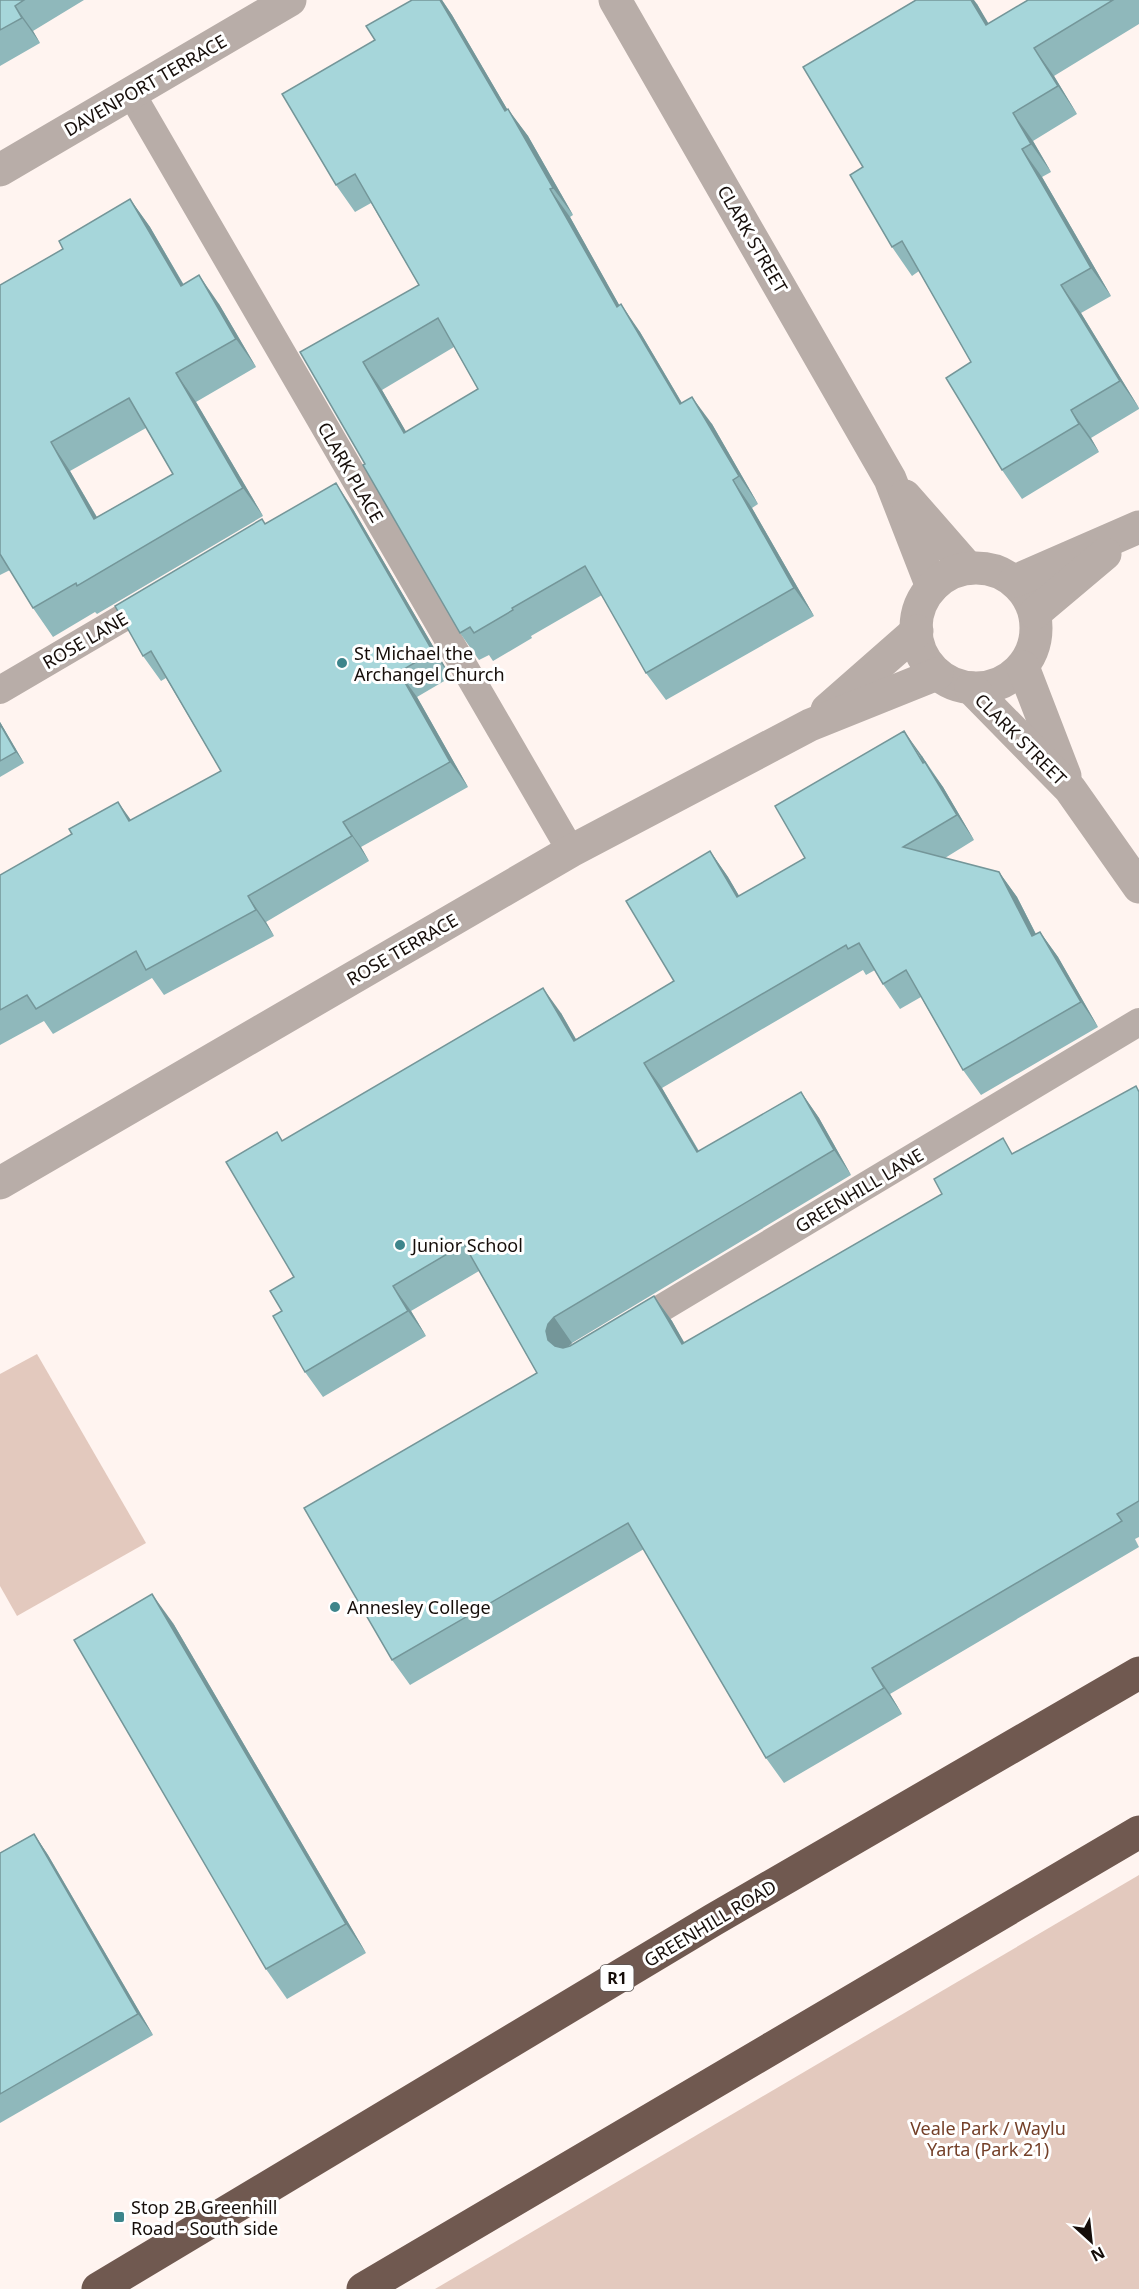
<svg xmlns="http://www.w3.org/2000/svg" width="1139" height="2289" font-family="'Noto Sans',sans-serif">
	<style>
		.green { fill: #e3c9be }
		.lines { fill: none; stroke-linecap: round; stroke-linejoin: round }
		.lane { stroke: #b8ada8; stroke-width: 28 }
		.street { stroke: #b8ada8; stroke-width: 33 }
		.highway { stroke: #705950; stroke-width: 33 }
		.wall { fill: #8fb8bb; fill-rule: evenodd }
		.shaded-wall { fill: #749699 }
		.building { fill: #a6d6da; stroke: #749699; stroke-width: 1.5; fill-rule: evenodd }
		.poi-dot { fill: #3d858b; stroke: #fff; stroke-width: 2 }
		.labels { text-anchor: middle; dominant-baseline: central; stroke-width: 6; stroke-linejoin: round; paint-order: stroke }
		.shield { fill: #fff; stroke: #5c5654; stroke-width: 1.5 }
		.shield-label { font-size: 16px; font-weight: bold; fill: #160e0a }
		.street-label { font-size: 18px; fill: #160e0a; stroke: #fff }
		.poi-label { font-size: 18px; fill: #160e0a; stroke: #fff; text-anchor: start }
		.park-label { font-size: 18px; fill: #744029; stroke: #fff }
	</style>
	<rect width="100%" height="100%" fill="#fff4f0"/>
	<g class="green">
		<polygon points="37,1354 146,1543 17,1616 0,1586 0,1374"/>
		<polygon points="1139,1875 1139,2289 435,2289"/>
	</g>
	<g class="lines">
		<g class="lane">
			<polyline points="131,93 571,851"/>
			<polyline points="0,690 155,599"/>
			<polyline points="630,1327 1139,1022"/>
		</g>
		<g class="street">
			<polyline points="615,0 890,479 932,587"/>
			<polyline points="0,170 290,0"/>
			<polyline points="905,496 968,568"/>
			<circle cx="976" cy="628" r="60"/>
			<polyline points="1015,581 1139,527"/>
			<polyline points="1035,613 1105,554"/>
			<polyline points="1023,667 1065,776"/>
			<polyline points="971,688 1070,789 1139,887"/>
			<polyline points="827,710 917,631"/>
			<polyline points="0,1183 571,851 810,725 937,674"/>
		</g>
		<g class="highway">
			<polyline points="98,2289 713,1920 1139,1673"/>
			<polyline points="363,2289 1139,1832"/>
		</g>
	</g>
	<g class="wall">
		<polygon points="0,0 84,0 33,31 40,43 0,66"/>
		<path d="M412 0H442L452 15 507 109 528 136 573 215 570 217 619 305 640 332 682 403 712 424 758 504 752 508 814 616 666 700 646 673 602 595 531 636 532 638 493 661 489 655 479 660 460 633 365 464 300 352 419 285 371 203 355 212 336 185 375 40ZM454 347 478 389 406 432 382 390Z"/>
		<polygon points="1028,0 1139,0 1139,24 1054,76 1077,114 1033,141 1051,172 1042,177 1111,296 1081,313 1139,408 1139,409 1091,438 1099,452 1022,499 1002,470 971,362 919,271 912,276 892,247 863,167 977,4 988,24"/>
		<path d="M130 199 150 227 184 285 219 304 256 367 196 402 263 516 97 614 95 612 53 637 33 608 10 570 0 575V285L63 249ZM146 428 173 474 97 517 70 471Z"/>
		<polygon points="353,509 451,677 417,697 468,787 361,847 369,861 266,922 274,936 164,995 152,978 53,1034 44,1021 0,1045 0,875 131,820 221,771 166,678 161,681 143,656 265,523"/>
		<polygon points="0,722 24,763 0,777"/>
		<polygon points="922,756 943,787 974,840 945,858 999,872 1017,897 1036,934 1040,932 1058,957 1098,1027 981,1095 963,1070 921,997 900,1009 883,984 875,970 866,975 863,970 662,1088 699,1151 801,1092 819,1118 851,1175 572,1343 568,1347 654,1296 672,1321 684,1343 1013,1153 1139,1091 1139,1537 1135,1539 1139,1547 890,1694 902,1714 784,1783 766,1758 644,1549 410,1685 392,1660 537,1373 479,1271 411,1311 426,1336 323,1397 305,1372 282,1311 294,1277 277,1132 283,1141 561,1013 576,1039 674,981 710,851 728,877 739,896 805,858"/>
		<polygon points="173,1623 366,1953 287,1999 266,1969"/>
		<polygon points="34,1834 48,1855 153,2035 0,2123 0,1853"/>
	</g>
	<g class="shaded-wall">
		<polygon points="440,0 442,0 452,15 524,138 505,111"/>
		<polygon points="971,0 974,0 977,4 1006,53 986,25"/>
		<polygon points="15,6 33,31 40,43 22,18"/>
		<polygon points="1034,48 1054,76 1077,114 1058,86"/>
		<polygon points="508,109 528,136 573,215 553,188"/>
		<polygon points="1013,113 1033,141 1051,172 1031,144"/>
		<polygon points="1022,149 1042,177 1111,296 1091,268"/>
		<polygon points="550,189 570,217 636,335 617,307"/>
		<polygon points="130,199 150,227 201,315 181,286"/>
		<polygon points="199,275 219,304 256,367 236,339"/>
		<polygon points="1061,285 1081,313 1139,408 1120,381"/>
		<polygon points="621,304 640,332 699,432 680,404"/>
		<polygon points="363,362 382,390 423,461 404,433"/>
		<polygon points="176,373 196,402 263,516 243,488"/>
		<polygon points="692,397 712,424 758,504 739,476"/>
		<polygon points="1071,410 1091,438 1099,452 1079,424"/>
		<polygon points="51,442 70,471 114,547 94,519"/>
		<polygon points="733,480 752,508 814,616 794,588"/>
		<polygon points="336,483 353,509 451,677 433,652"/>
		<polygon points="399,672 417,697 468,787 450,762"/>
		<polygon points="0,722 24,763 16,752 0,724"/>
		<polygon points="904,731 922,756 937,781 925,762 943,787 974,840 957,815"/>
		<polygon points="118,802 136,827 129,821"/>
		<polygon points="343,822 361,847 369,861 352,836"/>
		<polygon points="710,851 728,877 755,923 737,897"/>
		<polygon points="999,872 1017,897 1050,962 1032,936"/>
		<polygon points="248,896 266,922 274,936 256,910"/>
		<polygon points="1040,932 1058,957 1098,1027 1081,1002"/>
		<polygon points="543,988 561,1013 591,1066 574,1041"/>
		<polygon points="644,1063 662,1088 714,1178 697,1152"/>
		<polygon points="801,1092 819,1118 851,1175 834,1150"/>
		<polygon points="393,1286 411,1311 426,1336 408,1311"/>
		<polygon points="654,1296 672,1321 700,1370 682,1344"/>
		<polygon points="554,1317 572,1343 565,1350 564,1357 548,1340 546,1331 548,1324"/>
		<polygon points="152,1594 173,1623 366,1953 346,1924"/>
		<polygon points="872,1668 890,1694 902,1714 884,1688"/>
		<polygon points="34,1834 48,1855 153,2035 138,2014"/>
	</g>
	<g class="building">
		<polygon points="0,0 24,0 15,6 22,18 0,30"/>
		<path d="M412 0H440L505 111 508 109 553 188 550 189 617 307 621 304 680 404 692 397 739 476 733 480 794 588 646 673 585 566 512 608 513 610 474 633 470 627 460 633 363 465 365 464 300 352 419 285 355 174 336 185 282 94 375 40 366 26ZM438 318 478 389 404 433 363 362Z"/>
		<polygon points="916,0 971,0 986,25 1028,0 1113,0 1034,48 1058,86 1013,113 1031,144 1022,149 1091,268 1061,285 1120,381 1071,410 1079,424 1002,470 946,378 971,362 902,241 892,247 850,175 863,167 803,67"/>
		<path d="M130 199 181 286 199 275 236 339 176 373 243 488 77 586 76 583 33 608 0 554V285L63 249 59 241ZM129 398 173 474 94 519 51 442Z"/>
		<polygon points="336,483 433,652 399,672 450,762 343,822 352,836 248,896 256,910 146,970 136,951 36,1009 27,995 0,1010 0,875 72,834 69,829 118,802 129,821 221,771 151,651 143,656 115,606 262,519 265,524"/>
		<polygon points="0,724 16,752 0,761"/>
		<polygon points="904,731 923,763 925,762 957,815 903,847 999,872 1032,936 1040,932 1081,1002 963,1070 906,970 883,984 859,943 848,949 846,945 644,1063 697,1152 801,1092 834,1150 554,1317 548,1324 546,1331 548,1340 555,1346 563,1348 570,1346 654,1296 682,1344 942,1194 934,1179 1003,1138 1012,1154 1136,1086 1139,1092 1139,1501 1117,1514 1122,1521 872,1668 884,1688 766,1758 628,1523 392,1660 304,1508 537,1373 464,1244 393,1286 408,1311 305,1372 273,1316 282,1311 270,1291 294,1277 226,1162 277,1132 282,1141 543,988 574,1041 674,981 626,901 710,851 737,897 805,858 775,806"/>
		<polygon points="152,1594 346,1924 266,1969 74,1640"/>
		<polygon points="34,1834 138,2014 0,2094 0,1853"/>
	</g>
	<g class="poi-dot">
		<circle cx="342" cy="663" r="6"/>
		<circle cx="400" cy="1245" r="6"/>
		<circle cx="335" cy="1607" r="6"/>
		<rect x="113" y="2211" width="12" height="12" rx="3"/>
	</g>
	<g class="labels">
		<rect class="shield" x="600.5" y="1965" width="33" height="26" rx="4.5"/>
		<g class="shield-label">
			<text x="617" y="1978">R1</text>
		</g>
		<g class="street-label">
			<text transform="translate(145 85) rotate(-30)">DAVENPORT TERRACE</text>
			<text transform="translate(753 239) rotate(60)">CLARK STREET</text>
			<text transform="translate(351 472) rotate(60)">CLARK PLACE</text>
			<text transform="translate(85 640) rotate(-30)">ROSE LANE</text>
			<text transform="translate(1021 739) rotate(45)">CLARK STREET</text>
			<text transform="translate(402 949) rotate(-30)">ROSE TERRACE</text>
			<text transform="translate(859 1190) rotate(-31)">GREENHILL LANE</text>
			<text transform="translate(710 1923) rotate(-31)">GREENHILL ROAD</text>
		</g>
		<g class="poi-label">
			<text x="354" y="653">St Michael the<tspan x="354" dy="21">Archangel Church</tspan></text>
			<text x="412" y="1245">Junior School</text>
			<text x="347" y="1607">Annesley College</text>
			<text x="131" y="2207">Stop 2B Greenhill<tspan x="131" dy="21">Road - South side</tspan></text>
		</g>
		<g class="park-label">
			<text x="988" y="2128">Veale Park / Waylu<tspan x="988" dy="21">Yarta (Park 21)</tspan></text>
		</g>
	</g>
	<g transform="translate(1091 2241) rotate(153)" stroke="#ffffff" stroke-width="4.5" paint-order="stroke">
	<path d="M0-4.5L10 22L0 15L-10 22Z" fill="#160e0a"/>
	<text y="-9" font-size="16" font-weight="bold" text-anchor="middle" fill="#160e0a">N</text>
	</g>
</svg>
